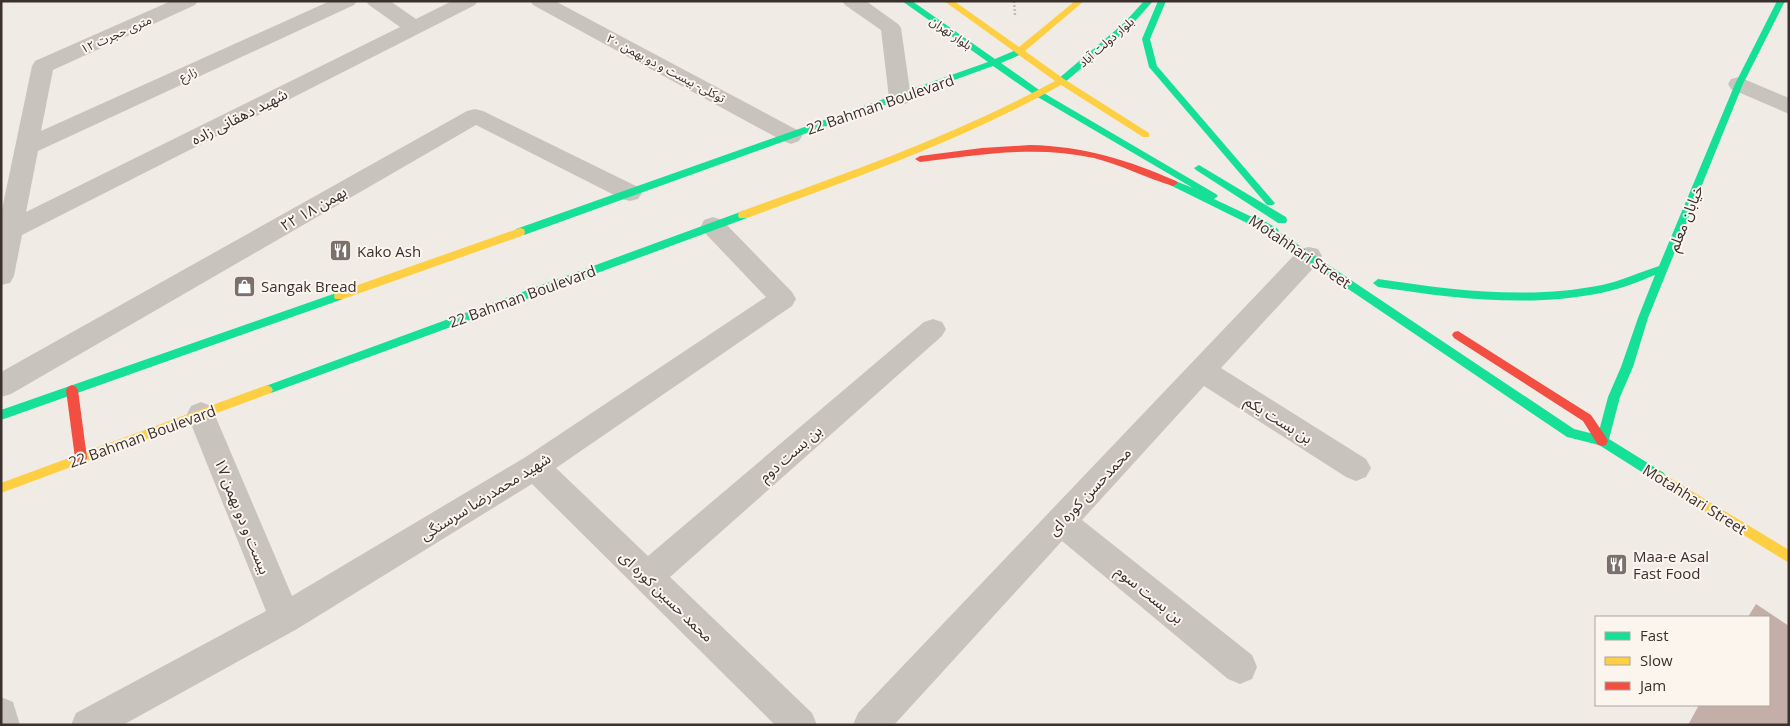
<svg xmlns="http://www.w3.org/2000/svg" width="1790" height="726" font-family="'Open Sans','Noto Sans Arabic',sans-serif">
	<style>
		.building { fill: #c3afa7 }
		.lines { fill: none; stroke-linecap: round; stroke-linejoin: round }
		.path { stroke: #c2bbb6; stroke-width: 2.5; stroke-dasharray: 2 2; stroke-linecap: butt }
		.street { fill: #c9c3be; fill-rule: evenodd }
		.fast { fill: #16e098; fill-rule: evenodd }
		.slow { fill: #ffcf43; fill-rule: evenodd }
		.jam { fill: #f24e42; fill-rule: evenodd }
		.labels { text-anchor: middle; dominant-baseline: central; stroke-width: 4; stroke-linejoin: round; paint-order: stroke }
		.far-street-label { font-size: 12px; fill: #3b302b; stroke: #fbf5ee }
		.street-label { font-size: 15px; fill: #3b302b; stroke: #fbf5ee }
		.poi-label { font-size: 15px; fill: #3b302b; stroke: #fbf5ee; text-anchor: start }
	</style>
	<rect width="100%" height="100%" fill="#f0ebe5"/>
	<polygon class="building" points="1756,604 1789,626 1789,725 1688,725 1699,705 1769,705 1769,617 1748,617"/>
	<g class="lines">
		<polyline class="path" points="1014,1 1015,15"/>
		<g class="street">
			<polygon points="171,1 198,1 195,5 53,70 41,131 330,1 357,1 354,5 38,151 26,212 400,27 369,5 366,1 390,1 416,19 452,1 478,1 475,5 422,32 22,235 14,276 10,283 1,285 1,214 32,66 35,61"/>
			<polygon points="530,1 555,1 799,131 802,136 799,141 791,144 783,141 533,5"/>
			<polygon points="842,1 866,1 898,24 901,28 911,98 908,103 900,105 892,103 889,98 881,30 845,5"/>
			<polygon points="1739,77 1789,98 1789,114 1731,89 1728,84 1731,79"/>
			<polygon points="475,109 483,111 638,187 642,193 638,199 630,201 622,199 476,125 11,394 1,397 1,372 467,111"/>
			<polygon points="713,217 722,220 792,292 796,299 792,306 556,468 648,556 924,322 933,319 942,322 946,329 942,336 670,577 812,713 817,725 775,725 532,484 297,629 123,725 71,725 76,713 266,611 187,414 191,406 201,402 211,406 292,596 524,458 766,297 704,232 701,226 704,220"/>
			<polygon points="1309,247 1318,249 1322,256 1318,263 1221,368 1366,459 1371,468 1366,477 1356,481 1346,477 1204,386 1082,520 1252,655 1257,667 1252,679 1240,684 1228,679 1062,541 894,725 853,725 858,713 1300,249"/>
			<polygon points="1,697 13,702 20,725 1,725"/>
		</g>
		<g class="fast">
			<path d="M902 1H912L995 59 1016 50H1022V54L1001 63 1042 92 1216 194 1218 196 1214 199 1250 216H1256L1278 229 1279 232 1574 429 1598 435 1608 397 1621 367 1638 318 1655 275C1638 282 1620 289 1601 293 1527 308 1452 298 1378 287L1373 283 1378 279C1452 290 1527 300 1602 285 1621 281 1640 272 1659 266L1735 84 1777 1H1785L1743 84 1648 318 1633 367 1620 397 1609 439 1664 473 1666 477 1664 481 1660 482 1656 481 1599 445 1567 437 1261 230 1170 185 1168 183 1173 180 1193 188 1036 96 993 66 524 235H516L515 232 516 229 988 62Z"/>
			<polygon points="1144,1 1153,1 1130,27 1064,83 1058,83 1058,79 1124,23"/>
			<polygon points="1158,1 1166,1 1150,39 1157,66 1273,201 1275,203 1273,205 1267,205 1149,67 1142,39"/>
			<polygon points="1199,165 1286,217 1287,220 1286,223 1278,223 1196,170 1194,168"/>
			<polygon points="743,211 747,212 748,215 747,218 271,393 263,393 261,390 263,387"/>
			<polygon points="339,292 343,293 344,296 343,299 1,420 1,410"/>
		</g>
		<g class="slow">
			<path d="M944 1H954L1019 47 1075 1H1084L1025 51 1064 79 1149 133V137H1143L1061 85C961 141 854 178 747 218H739L738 215 739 212C847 173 954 136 1055 81Z"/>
			<polygon points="520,228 524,229 525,232 524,235 343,299 335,299 334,296 335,293"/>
			<polygon points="267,385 271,387 273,390 271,393 1,493 1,483"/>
			<polygon points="1660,472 1789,550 1789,563 1656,481 1654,477 1656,473"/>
		</g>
		<g class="jam">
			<path d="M1030 145C1082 146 1129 160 1176 181L1178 183 1173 186C1146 178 1122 165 1094 158 1036 145 978 155 920 162L915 159 920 156 982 148Z"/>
			<polygon points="1458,331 1591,415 1606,437 1608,441 1606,445 1602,446 1598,445 1583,421 1454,338 1452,335 1454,332"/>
			<polygon points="72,385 76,387 78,390 87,458 85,462 81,463 77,462 75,458 66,390 68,387"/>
		</g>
	</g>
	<defs>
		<symbol id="restaurant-square" viewBox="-11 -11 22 22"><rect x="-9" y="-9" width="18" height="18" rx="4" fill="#7a716c" stroke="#fbf5ee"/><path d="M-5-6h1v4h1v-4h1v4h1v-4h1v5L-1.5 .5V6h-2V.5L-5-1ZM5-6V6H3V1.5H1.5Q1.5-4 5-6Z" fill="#fff"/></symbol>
		<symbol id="shop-square" viewBox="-11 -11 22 22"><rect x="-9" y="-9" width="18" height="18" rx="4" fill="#7a716c" stroke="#fbf5ee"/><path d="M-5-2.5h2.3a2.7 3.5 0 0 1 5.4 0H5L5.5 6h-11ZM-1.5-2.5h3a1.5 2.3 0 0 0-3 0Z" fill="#fff"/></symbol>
	</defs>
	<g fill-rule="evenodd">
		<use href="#restaurant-square" x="328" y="238" width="25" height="25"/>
		<use href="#shop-square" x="232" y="274" width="25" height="25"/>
		<use href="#restaurant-square" x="1604" y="552" width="25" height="25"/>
	</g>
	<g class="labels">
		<g class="far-street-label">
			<text transform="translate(951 33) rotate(35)">بلوار تهران</text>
			<text transform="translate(116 34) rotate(-24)">۱۲ متری حجرت</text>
			<text transform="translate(1106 42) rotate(-41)">بلوار دولت آباد</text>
			<text transform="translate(666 68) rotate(28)">توکلی- بیست و دو بهمن ۲۰</text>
			<text transform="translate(188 74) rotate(-24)">زارع</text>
		</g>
		<g class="street-label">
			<text transform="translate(880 104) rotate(-19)">22 Bahman Boulevard</text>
			<text transform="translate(239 116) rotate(-27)">شهید دهقانی زاده</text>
			<text transform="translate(313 208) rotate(-30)">۲۲ بهمن ۱۸</text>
			<text transform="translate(1685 218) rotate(-68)">خیابان معلم</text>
			<text transform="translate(1300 251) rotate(34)">Motahhari Street</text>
			<text transform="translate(522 296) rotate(-20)">22 Bahman Boulevard</text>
			<text transform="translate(1279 419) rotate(32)">بن بست یکم</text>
			<text transform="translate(142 436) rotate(-20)">22 Bahman Boulevard</text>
			<text transform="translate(790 453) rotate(-41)">بن بست دوم</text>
			<text transform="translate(1089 491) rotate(-47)">محمدحسن کوره ای</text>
			<text transform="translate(485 496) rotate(-32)">شهید محمدرضا سرسنگی</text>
			<text transform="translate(1695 499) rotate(32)">Motahhari Street</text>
			<text transform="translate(243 516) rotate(68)">بیست و دو بهمن ۱۷</text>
			<text transform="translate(1150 594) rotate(39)">بن بست سوم</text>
			<text transform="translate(667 596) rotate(44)">محمد حسین کوره ای</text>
		</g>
		<g class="poi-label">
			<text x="357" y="251">Kako Ash</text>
			<text x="261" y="286">Sangak Bread</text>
			<text x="1633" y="556">Maa-e Asal<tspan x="1633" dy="17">Fast Food</tspan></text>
		</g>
	</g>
	<rect width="1790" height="726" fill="none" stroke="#3b302b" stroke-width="5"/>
	<rect x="1595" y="616" width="175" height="90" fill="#fbf5ee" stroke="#aea6a0"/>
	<rect x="1605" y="632" width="25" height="8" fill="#16e098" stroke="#aea6a0"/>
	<text x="1640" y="641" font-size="15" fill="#3b302b">Fast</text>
	<rect x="1605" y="657" width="25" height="8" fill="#ffcf43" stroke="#aea6a0"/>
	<text x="1640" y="666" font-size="15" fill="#3b302b">Slow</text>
	<rect x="1605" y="682" width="25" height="8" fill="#f24e42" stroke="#aea6a0"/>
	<text x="1640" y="691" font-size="15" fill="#3b302b">Jam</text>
</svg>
